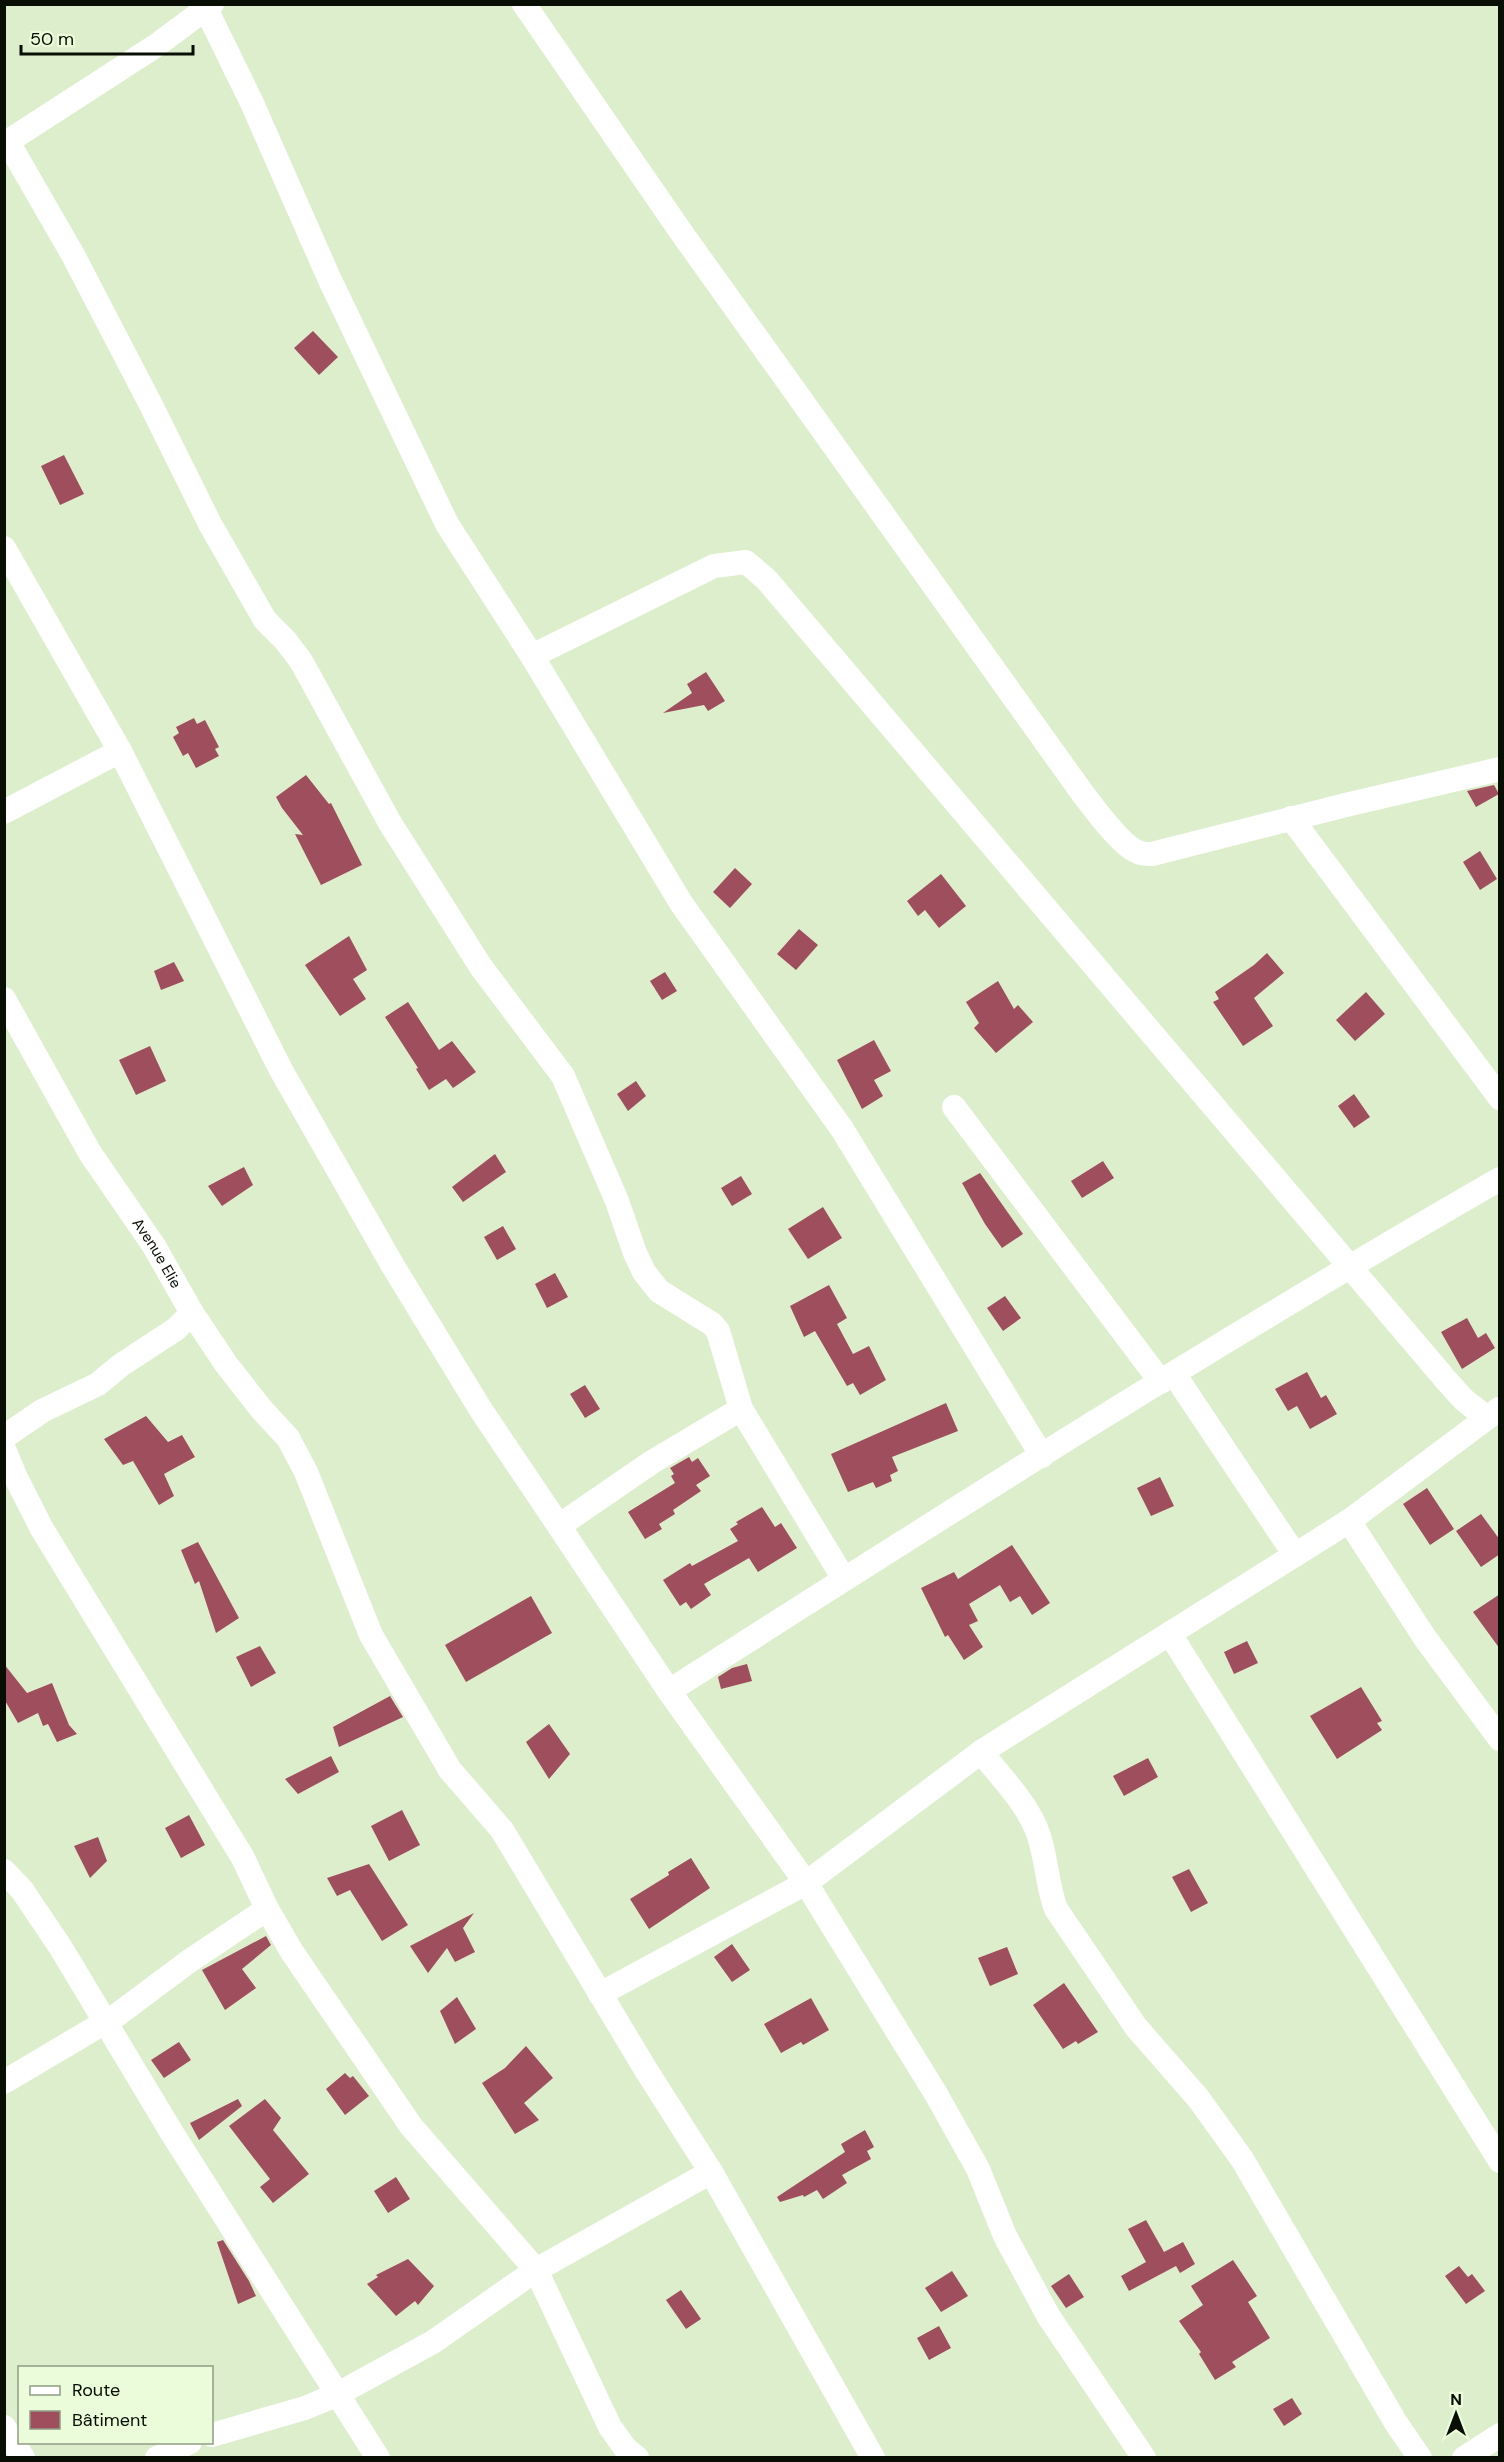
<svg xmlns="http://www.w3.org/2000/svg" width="1504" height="2462" font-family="'DM Sans',sans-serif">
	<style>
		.building { fill: #9e4e5d }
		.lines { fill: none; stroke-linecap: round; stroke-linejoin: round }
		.street { stroke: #fff; stroke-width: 24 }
		.labels { text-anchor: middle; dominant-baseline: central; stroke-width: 4.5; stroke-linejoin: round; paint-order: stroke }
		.street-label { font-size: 15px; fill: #080e04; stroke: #eafcd9 }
	</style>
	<rect width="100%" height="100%" fill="#dec"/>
	<g class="building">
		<polygon points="313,331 338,357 319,375 294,348"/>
		<polygon points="64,455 84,494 60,505 41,466"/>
		<polygon points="706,672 725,701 708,711 704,705 663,713 692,693 687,684"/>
		<polygon points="194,718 197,724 205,720 219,747 215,749 219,756 196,768 188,753 183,756 173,737 179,733 176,727"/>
		<polygon points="306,775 329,804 331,803 362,865 321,885 295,834 303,835 282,808 276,797"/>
		<polygon points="1494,785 1499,794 1476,807 1467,791"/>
		<polygon points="1480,851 1497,879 1480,890 1463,862"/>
		<polygon points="735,868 752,884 730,908 713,892"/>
		<polygon points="941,874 966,906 939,928 925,910 918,916 907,901"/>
		<polygon points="799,929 818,945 796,970 777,954"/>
		<polygon points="349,936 367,970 353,979 366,999 340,1016 305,965"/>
		<polygon points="1267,953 1284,973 1254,998 1273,1026 1243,1046 1213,1002 1219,999 1215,992 1254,965"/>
		<polygon points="174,962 184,981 161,990 154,971"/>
		<polygon points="665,972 677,991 662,1000 650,981"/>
		<polygon points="998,981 1014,1009 1018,1005 1033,1022 996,1053 974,1028 979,1023 966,1002"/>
		<polygon points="1366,992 1385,1014 1355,1041 1336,1020"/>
		<polygon points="408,1002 439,1050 452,1041 476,1072 453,1088 446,1079 429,1090 416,1069 418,1068 385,1017"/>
		<polygon points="874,1040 891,1071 874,1080 883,1096 862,1109 837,1060"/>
		<polygon points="150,1046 166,1081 136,1095 119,1060"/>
		<polygon points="636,1081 646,1096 628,1111 617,1094"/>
		<polygon points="1354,1094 1370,1117 1354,1128 1338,1106"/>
		<polygon points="495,1154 506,1172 463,1202 452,1187"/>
		<polygon points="1103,1161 1114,1178 1082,1198 1071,1181"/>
		<polygon points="244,1167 253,1185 222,1206 208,1186"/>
		<polygon points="980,1173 1023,1234 1002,1248 985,1224 962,1183"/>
		<polygon points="741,1176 752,1194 732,1206 721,1188"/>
		<polygon points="823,1207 842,1238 808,1259 788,1229"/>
		<polygon points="503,1226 516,1249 497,1260 484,1237"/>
		<polygon points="555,1273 568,1297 547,1308 535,1284"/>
		<polygon points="829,1285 847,1318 837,1324 853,1354 869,1346 886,1380 860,1395 853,1383 847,1386 815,1331 804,1337 790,1306"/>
		<polygon points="1005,1296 1021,1318 1003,1331 987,1308"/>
		<polygon points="1467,1318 1478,1338 1486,1333 1495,1348 1462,1369 1441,1332"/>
		<polygon points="1307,1372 1321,1398 1326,1395 1337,1414 1310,1429 1297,1406 1288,1411 1275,1389"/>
		<polygon points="585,1385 600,1409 585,1418 570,1394"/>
		<polygon points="946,1403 958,1431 892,1457 898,1471 890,1475 892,1481 876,1488 873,1482 848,1492 831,1454"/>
		<polygon points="146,1416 168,1442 182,1435 195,1457 164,1474 174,1496 159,1505 133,1461 123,1465 104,1439"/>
		<polygon points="689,1457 692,1462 698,1458 710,1476 696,1485 701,1491 673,1510 675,1514 659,1524 662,1529 645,1539 628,1512 675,1483 671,1476 674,1474 670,1468"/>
		<polygon points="1160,1477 1174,1506 1151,1516 1137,1488"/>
		<polygon points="1427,1488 1454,1529 1430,1545 1403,1504"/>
		<polygon points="762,1507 775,1527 781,1523 797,1548 758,1572 749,1558 704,1584 711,1595 691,1609 686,1602 680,1606 663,1580 690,1563 692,1566 738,1541 730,1529 738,1524 736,1522"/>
		<polygon points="1481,1514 1500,1540 1500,1554 1481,1567 1456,1531"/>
		<polygon points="198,1542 239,1618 216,1633 199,1581 195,1584 181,1550"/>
		<polygon points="1012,1545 1050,1603 1032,1615 1020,1596 1010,1602 1000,1585 969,1604 978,1621 969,1625 983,1647 964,1660 948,1635 945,1637 921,1588 954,1572 958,1579"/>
		<polygon points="1500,1594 1500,1649 1473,1612"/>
		<polygon points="531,1596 552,1633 466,1682 445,1645"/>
		<polygon points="1247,1641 1258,1663 1234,1674 1224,1652"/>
		<polygon points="260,1646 276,1673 251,1687 236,1657"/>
		<polygon points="4,1664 27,1693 52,1683 69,1725 77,1734 57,1742 48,1724 43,1726 38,1713 18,1723 4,1699"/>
		<polygon points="747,1664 752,1681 721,1689 718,1677 732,1668"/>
		<polygon points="1361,1687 1382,1721 1377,1723 1382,1730 1337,1759 1310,1716"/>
		<polygon points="390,1696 403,1717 339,1747 333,1727"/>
		<polygon points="549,1724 570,1754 549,1779 526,1742"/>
		<polygon points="331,1756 339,1772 298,1794 285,1779"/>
		<polygon points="1148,1758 1158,1777 1124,1796 1113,1776"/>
		<polygon points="402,1810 420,1845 389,1861 371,1826"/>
		<polygon points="189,1815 205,1845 181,1858 165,1828"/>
		<polygon points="98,1837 107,1861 90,1878 74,1846"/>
		<polygon points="691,1858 710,1888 649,1929 630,1899 669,1875 668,1872"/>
		<polygon points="369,1864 408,1925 382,1941 350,1890 337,1896 327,1878"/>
		<polygon points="1189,1869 1208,1903 1191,1912 1172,1877"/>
		<polygon points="474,1913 463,1928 475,1952 455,1962 447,1948 428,1973 410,1946"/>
		<polygon points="266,1936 271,1945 242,1969 256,1988 225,2010 202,1970"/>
		<polygon points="732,1944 750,1970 732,1982 714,1957"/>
		<polygon points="1007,1947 1018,1974 990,1986 978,1958"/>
		<polygon points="1064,1983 1098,2032 1078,2044 1076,2041 1063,2049 1033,2005"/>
		<polygon points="457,1997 476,2029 455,2044 440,2011"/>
		<polygon points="811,1998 829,2030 803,2045 801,2042 781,2053 764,2024"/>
		<polygon points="179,2042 191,2060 164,2078 151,2060"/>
		<polygon points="526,2046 553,2078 524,2103 539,2120 515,2134 482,2083 505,2068"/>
		<polygon points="345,2073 350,2078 353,2076 369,2096 345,2115 326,2089"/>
		<polygon points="238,2099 242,2106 199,2140 190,2123"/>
		<polygon points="265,2099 281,2118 273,2130 309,2174 273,2203 260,2187 270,2179 229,2126"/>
		<polygon points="865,2130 874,2147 867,2151 871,2159 842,2175 847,2183 823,2199 817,2190 804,2197 803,2195 780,2202 777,2197 845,2152 841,2144"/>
		<polygon points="396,2177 410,2199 388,2213 374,2191"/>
		<polygon points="1146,2220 1164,2252 1183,2242 1195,2264 1180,2273 1176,2266 1129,2291 1121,2276 1146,2262 1128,2229"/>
		<polygon points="223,2240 249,2281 256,2296 238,2304 217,2242"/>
		<polygon points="408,2259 434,2286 418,2305 415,2301 396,2316 367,2284 378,2277 376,2275"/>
		<polygon points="1233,2260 1257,2296 1248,2302 1270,2338 1232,2362 1236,2367 1215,2380 1199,2354 1201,2352 1179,2321 1203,2305 1191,2286"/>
		<polygon points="1459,2266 1468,2277 1472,2274 1485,2291 1466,2304 1445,2276"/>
		<polygon points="952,2271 968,2296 941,2312 925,2288"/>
		<polygon points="1069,2274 1084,2297 1066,2308 1051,2286"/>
		<polygon points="681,2290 701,2319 686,2329 666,2300"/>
		<polygon points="939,2326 951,2348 929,2360 917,2338"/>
		<polygon points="1292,2398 1302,2414 1284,2426 1273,2409"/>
	</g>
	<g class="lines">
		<g class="street">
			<path d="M524 4 681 232 1083 794C1094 808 1122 847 1138 852 1142 854 1147 854 1152 854L1350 804 1500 769"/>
			<polyline points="206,9 252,103 329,278 447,524 532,656 681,903 842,1129 1042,1456"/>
			<polyline points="8,142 73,255 151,405 210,524 265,620 285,640 301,661 390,823 481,967 563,1076 617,1201 635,1253 644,1272 659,1291 712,1324 718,1331 741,1409"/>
			<polyline points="4,144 157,45 212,4"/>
			<polyline points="4,548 120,751 281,1070 393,1266 481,1410 559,1526"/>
			<polyline points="532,656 714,566 746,562 767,580 1446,1380 1464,1400 1486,1417"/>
			<polyline points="4,812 120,751"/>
			<polyline points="1291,818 1500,1098"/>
			<path id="s1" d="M4 999 90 1153 154 1246 192 1313 226 1364 262 1410 288 1438 306 1472 371 1635 450 1770 502 1830 646 2070 711 2172 873 2458"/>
			<polyline points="954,1107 1161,1382"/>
			<polyline points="1174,1374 1295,1555"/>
			<polyline points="4,1437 42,1411 98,1384 121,1365 176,1329 192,1313"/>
			<polyline points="4,1449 16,1478 42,1529 243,1858 267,1909 292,1952 411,2126 536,2270 610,2427 625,2448 637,2458"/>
			<polyline points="1349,1521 1425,1638 1500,1739"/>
			<polyline points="844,1579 741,1409 652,1462 559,1526 669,1691 806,1883 936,2094 978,2169 1005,2236 1049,2317 1144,2458"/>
			<polyline points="1170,1634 1500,2161"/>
			<path d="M669 1691C943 1516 1218 1341 1500 1179"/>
			<path d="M981 1752C1000 1776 1024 1800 1036 1828 1047 1854 1046 1883 1056 1909L1136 2027 1198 2098 1242 2159 1396 2423 1420 2458"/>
			<polyline points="4,1871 22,1890 61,1948 172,2133 378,2458"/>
			<polyline points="600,1994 806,1883 981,1752 1349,1521 1499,1409"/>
			<polyline points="4,2082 117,2015 188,1962 267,1909"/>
			<polyline points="4,2427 23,2458"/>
			<polyline points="212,2435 305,2408 336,2395 433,2342 536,2270 711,2172"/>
			<polyline points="157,2458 190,2442"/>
			<polyline points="1464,2458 1500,2435"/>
		</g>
	</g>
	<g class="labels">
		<g class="street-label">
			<text stroke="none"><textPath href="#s1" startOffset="297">Avenue Elie</textPath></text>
		</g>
	</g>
	<rect width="1504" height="2462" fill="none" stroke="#080e04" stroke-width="12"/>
	<rect x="18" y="2366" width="195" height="78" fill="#eafcd9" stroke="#909d84" stroke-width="1.5"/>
	<rect x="30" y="2386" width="30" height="9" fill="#ffffff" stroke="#909d84" stroke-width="1.5"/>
	<text x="72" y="2396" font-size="18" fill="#080e04">Route</text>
	<rect x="30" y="2411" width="30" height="18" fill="#9e4e5d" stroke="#909d84" stroke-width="1.5"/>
	<text x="72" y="2426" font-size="18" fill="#080e04">Bâtiment</text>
	<g transform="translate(1456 2414)" stroke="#eafcd9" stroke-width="4.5" paint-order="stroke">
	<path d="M0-4.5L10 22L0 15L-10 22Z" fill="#080e04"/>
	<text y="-9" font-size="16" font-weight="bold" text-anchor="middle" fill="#080e04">N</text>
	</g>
	<path d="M21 45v9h172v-9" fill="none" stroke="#080e04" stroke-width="3"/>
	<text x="30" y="45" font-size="18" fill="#080e04" stroke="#eafcd9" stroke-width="4.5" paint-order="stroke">50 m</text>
</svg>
